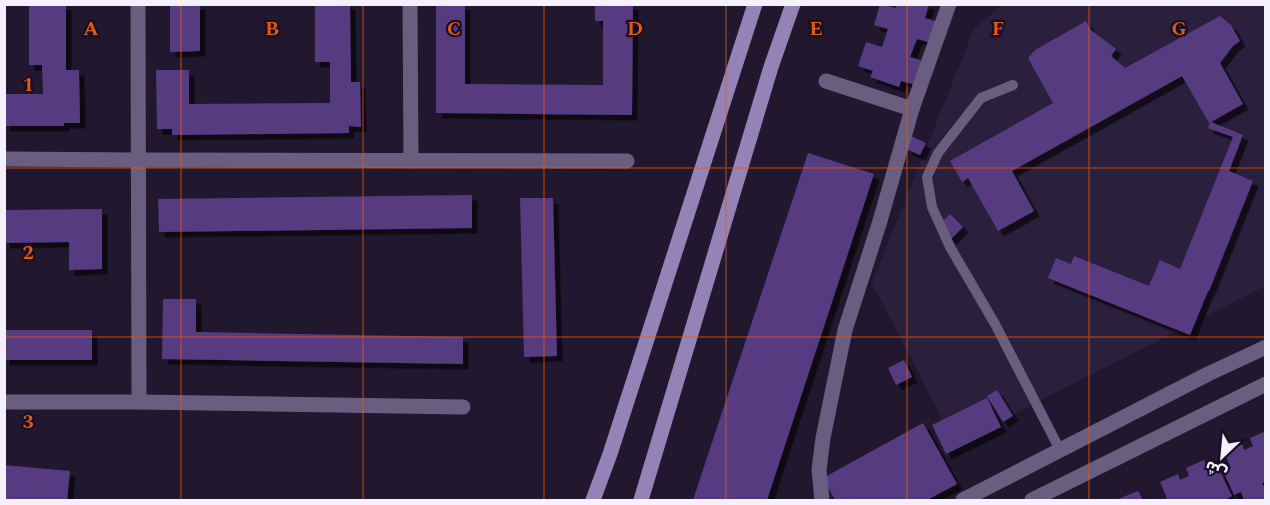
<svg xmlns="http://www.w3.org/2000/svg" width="1270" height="505" font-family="Spectral,'Noto Sans Arabic',serif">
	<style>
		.built { fill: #2a1f3c }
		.building { fill: #573a81; filter: url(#shadow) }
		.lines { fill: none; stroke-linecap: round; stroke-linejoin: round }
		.service { stroke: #695e7f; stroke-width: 10 }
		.minor { stroke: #695e7f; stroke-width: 15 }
		.tertiary { stroke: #695e7f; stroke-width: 15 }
		.secondary { stroke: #9583b7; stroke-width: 15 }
		.grid { fill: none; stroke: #e8590c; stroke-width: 1.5; stroke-opacity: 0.55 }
		.grid-label { font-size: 20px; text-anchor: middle; font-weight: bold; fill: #e8590c; stroke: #180f25; stroke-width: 4.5; stroke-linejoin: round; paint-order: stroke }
	</style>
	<defs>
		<filter id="shadow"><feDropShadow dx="5.5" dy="5.5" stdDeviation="0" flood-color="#0009"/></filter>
	</defs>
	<rect width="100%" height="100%" fill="#21182f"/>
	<polygon class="built" points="1003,5 1265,5 1265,286 955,444 872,283 974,29"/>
	<g class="building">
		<polygon points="29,4 66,4 66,70 79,70 80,123 64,123 64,126 4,126 4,94 43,94 42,65 29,65"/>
		<polygon points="170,4 200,4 200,51 170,52"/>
		<polygon points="315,4 350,4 351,82 360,82 361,127 349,126 349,133 172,135 172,129 157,129 156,70 189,70 189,104 330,103 330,62 315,62"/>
		<polygon points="436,4 465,4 465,84 603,85 603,21 595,21 595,4 633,4 632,115 436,113"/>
		<polygon points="880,4 896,8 897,4 929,4 925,18 938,22 931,43 917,39 910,57 924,61 916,85 901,81 899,87 870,77 873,71 858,66 866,42 882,47 888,29 874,25"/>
		<polygon points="1220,16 1231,25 1240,41 1233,46 1220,63 1243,104 1211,122 1243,135 1229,171 1253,181 1209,291 1208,291 1190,335 1048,278 1056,258 1071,264 1074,256 1149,286 1160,260 1180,269 1233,137 1208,128 1210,122 1209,123 1182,76 1012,171 1034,211 998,231 968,178 962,182 950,161 1053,103 1028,58 1035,50 1086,21 1091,30 1116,49 1111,56 1125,68"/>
		<polygon points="911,136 926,143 920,155 906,149"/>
		<polygon points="808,153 874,174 767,500 693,500"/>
		<polygon points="472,195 472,228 159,232 158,199"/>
		<polygon points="520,198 553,198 557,356 524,357"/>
		<polygon points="102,209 102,269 69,270 69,242 4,243 4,210"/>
		<polygon points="950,214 963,227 951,239 938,226"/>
		<polygon points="163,299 196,299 196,332 463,337 463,364 162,359"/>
		<rect x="4" y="330" width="88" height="30"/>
		<polygon points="904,360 912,377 896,385 888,368"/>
		<polygon points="997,390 1013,416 1003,422 987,396"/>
		<polygon points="987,398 1001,427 946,454 932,425"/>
		<polygon points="923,423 957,484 927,500 835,500 823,478"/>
		<polygon points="1266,431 1266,482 1262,483 1266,491 1266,500 1244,500 1241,492 1234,495 1223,471 1231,468 1224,452 1242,444 1244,450 1253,446 1250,438"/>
		<polygon points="1204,460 1211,475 1220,471 1232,496 1225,500 1161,500 1167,498 1160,482 1178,474 1180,480 1189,476 1186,468"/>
		<polygon points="4,465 70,471 67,500 4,500"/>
		<polygon points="1138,491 1143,500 1116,500"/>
	</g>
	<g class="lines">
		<polyline class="service" points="1013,85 981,98 938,153 927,177 932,207 950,247 995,324 1060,450"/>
		<g class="minor">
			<polyline points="138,4 139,402"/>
			<polyline points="410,4 411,161"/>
			<polyline points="912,109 949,4"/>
			<polyline points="4,159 138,160 627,161"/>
			<polyline points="4,402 139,402 463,407"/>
			<polyline points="822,500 819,470 823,438 845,330 880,221 912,109 826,81"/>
		</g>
		<g class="tertiary">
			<polyline points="963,500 1208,374 1266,347"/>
			<polyline points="1032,500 1266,384"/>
		</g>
		<g class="secondary">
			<polyline points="593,500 610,454 755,4"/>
			<polyline points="641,500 771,67 793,4"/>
		</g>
	</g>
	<path class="grid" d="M181 4V500M363 4V500M544 4V500M726 4V500M907 4V500M1089 4V500M4 168H1266M4 337H1266"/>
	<g class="grid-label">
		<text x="91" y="35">A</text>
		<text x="272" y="35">B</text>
		<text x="454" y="35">C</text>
		<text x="635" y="35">D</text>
		<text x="816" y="35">E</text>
		<text x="998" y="35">F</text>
		<text x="1179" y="35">G</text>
		<text x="28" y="91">1</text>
		<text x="28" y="259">2</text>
		<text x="28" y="428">3</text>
	</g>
	<rect width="1270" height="505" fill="none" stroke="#f4f0fd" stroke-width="12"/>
	<g transform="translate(1222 457) rotate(206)" stroke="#180f25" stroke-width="4.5" paint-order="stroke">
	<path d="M0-4.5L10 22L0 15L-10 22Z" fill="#f4f0fd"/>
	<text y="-9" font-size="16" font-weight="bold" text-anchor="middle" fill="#f4f0fd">ش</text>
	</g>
</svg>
